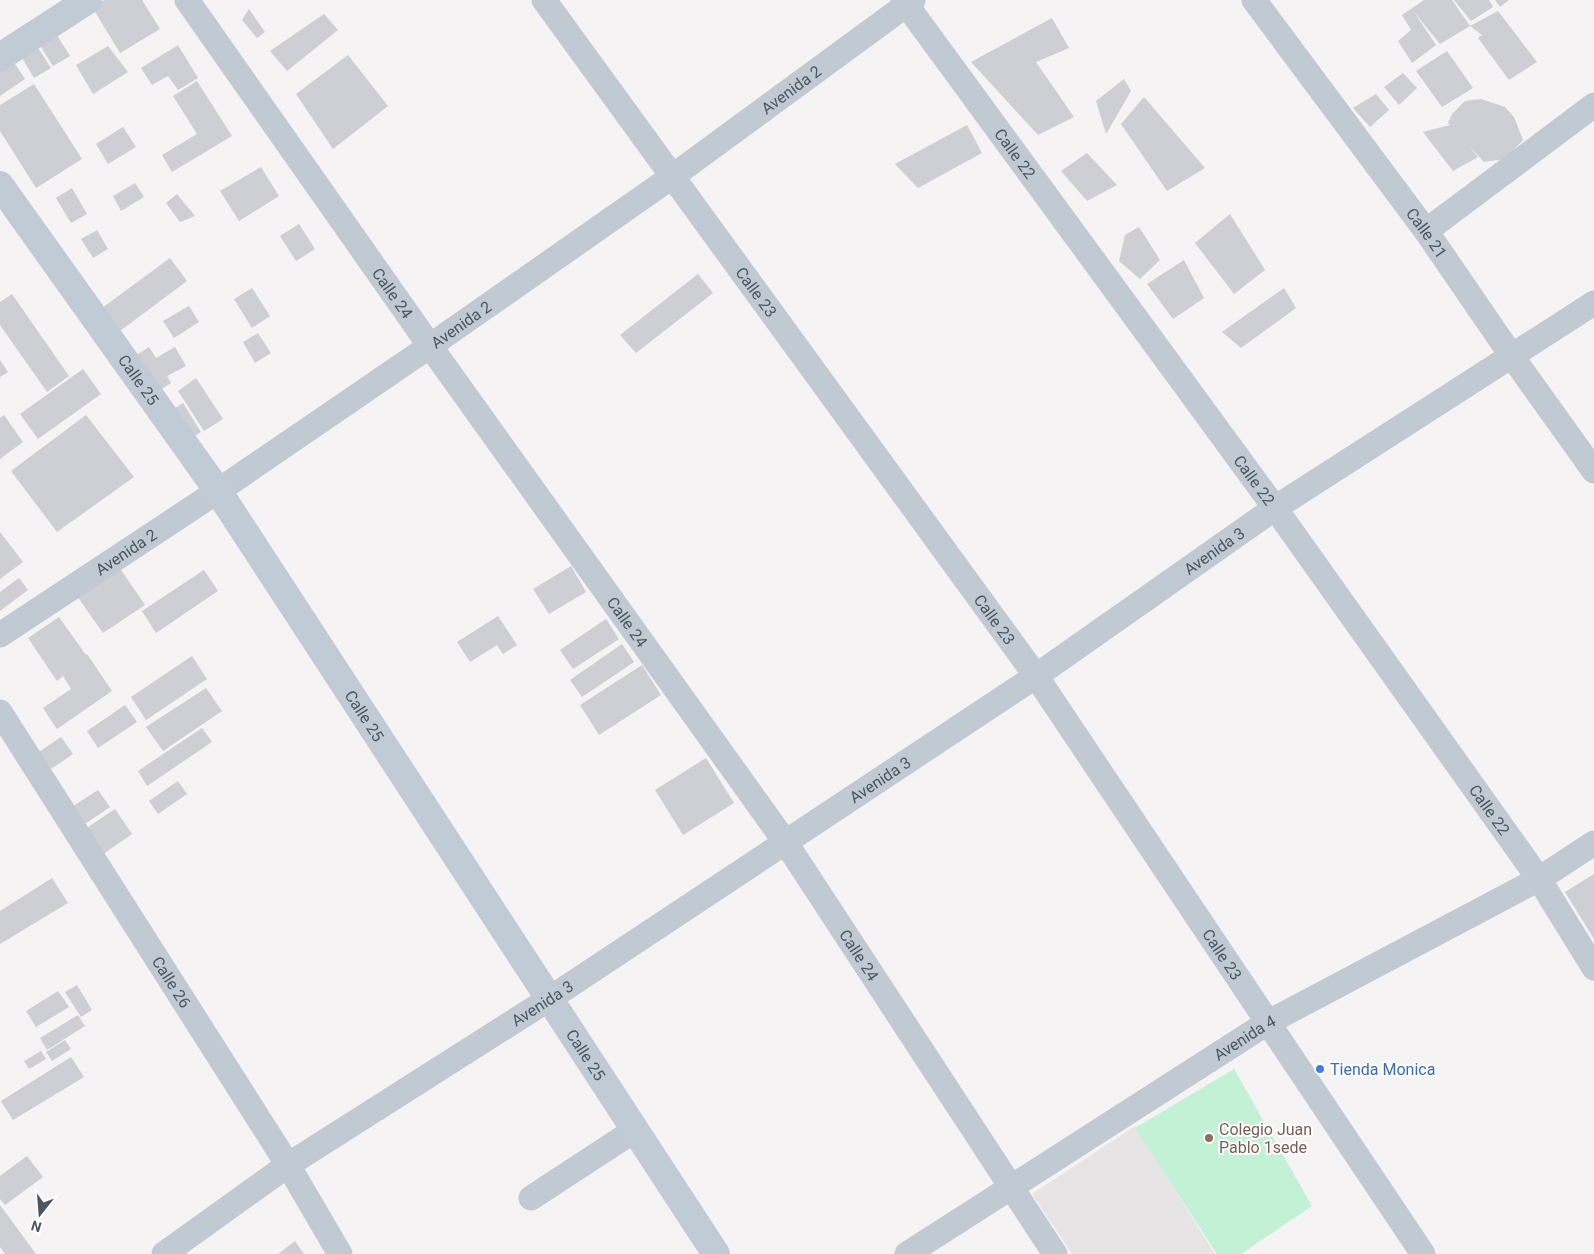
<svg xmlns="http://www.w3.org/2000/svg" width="1594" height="1254" font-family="Roboto,sans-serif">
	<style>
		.education { fill: #e6e4e5 }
		.green { fill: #c3f1d5 }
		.building { fill: #cdcfd5 }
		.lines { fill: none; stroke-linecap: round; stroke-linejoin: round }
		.street { stroke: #c1cad2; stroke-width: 25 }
		.secondary { stroke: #c1cbd6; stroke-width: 28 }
		.shop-dot { fill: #3f7fe0; stroke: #fff; stroke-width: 2 }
		.education-dot { fill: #8d6e63; stroke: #fff; stroke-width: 2 }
		.labels { text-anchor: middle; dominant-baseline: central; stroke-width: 4; stroke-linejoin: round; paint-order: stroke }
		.street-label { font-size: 16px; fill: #4a5661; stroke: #fff }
		.shop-label { font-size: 16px; fill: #366cbe; stroke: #fff; text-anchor: start }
		.education-label { font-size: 16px; fill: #785e54; stroke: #fff; text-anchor: start }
	</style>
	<rect width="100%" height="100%" fill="#f5f3f3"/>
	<polygon class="education" points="1135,1126 1215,1254 1072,1254 1032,1194"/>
	<polygon class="green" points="1234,1069 1312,1206 1241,1254 1217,1254 1135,1128"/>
	<g class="building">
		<polygon points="104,0 142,0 160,29 120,53 92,7"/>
		<polygon points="1424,0 1452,0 1470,26 1440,44 1414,12 1436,45 1412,63 1398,41 1411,30 1402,15"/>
		<polygon points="1454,0 1489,0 1493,7 1471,21"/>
		<polygon points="1495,0 1509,0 1500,7"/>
		<polygon points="249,9 265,32 257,38 242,20"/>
		<polygon points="1498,11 1537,62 1509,80 1478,38 1482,35 1470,26"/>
		<polygon points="324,14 338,30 287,71 270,51"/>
		<polygon points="1052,18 1069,48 1036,62 1074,117 1038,135 971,62"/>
		<polygon points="53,29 70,56 53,66 36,39"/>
		<polygon points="35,43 51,68 34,78 19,53"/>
		<polygon points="178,45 198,78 178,90 168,76 152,85 141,68"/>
		<polygon points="108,46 128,72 93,94 76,65"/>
		<polygon points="1447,51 1473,88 1442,107 1416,71"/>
		<polygon points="9,55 25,79 0,96 0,61"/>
		<polygon points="348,55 388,106 333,149 296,94"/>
		<polygon points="1403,73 1417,88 1399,105 1384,87"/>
		<polygon points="1124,79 1131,91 1106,134 1096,101"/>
		<polygon points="197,81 232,136 172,172 162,155 197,134 173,96"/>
		<polygon points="34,84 82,159 36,188 0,131 0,105"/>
		<polygon points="1376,94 1389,110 1370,127 1353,108"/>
		<polygon points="1144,97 1205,168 1167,191 1121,124"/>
		<polygon points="1481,99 1505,107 1514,117 1523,140 1505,159 1484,162 1469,146 1478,157 1453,171 1423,132 1450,125 1448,123 1452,114 1465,101"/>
		<polygon points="967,125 982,153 918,188 895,164"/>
		<polygon points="123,127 136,147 108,164 96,144"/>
		<polygon points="1087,153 1117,185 1087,201 1061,171"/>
		<polygon points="261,167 279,196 239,221 220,191"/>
		<polygon points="135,183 144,197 121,211 113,196"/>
		<polygon points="72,188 87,214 71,223 56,198"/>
		<polygon points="177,194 195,216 180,222 166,203"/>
		<polygon points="1230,214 1265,270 1234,294 1195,243"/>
		<polygon points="299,224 315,249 296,261 280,236"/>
		<polygon points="1139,227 1160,260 1140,279 1119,261 1125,235"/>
		<polygon points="97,230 108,249 93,258 81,239"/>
		<polygon points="170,258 187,281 120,331 102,308"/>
		<polygon points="1184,260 1204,298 1173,319 1147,284"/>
		<polygon points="698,274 713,293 636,353 620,335"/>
		<polygon points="252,288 270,316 252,328 234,299"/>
		<polygon points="1284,288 1296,308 1241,348 1222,332"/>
		<polygon points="12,294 69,376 47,392 0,325 0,302"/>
		<polygon points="189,306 199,322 174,338 163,321"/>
		<polygon points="258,333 271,353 255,363 243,342"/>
		<polygon points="149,347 156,358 175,347 186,366 167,376 171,383 157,392 135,356"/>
		<polygon points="0,360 8,372 0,377"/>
		<polygon points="83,369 101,394 38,439 20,414"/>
		<polygon points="196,378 223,419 204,431 178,391"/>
		<polygon points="183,403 201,432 190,439 172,410"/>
		<polygon points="4,415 23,442 0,459 0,418"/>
		<polygon points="86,415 134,477 57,532 11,471"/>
		<polygon points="0,532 23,562 0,579"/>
		<polygon points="571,566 586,592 549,614 533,589"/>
		<polygon points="119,567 145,605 103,633 77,596"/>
		<polygon points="204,570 218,591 156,633 142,611"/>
		<polygon points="19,578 28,590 0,611 0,592"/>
		<polygon points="498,616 517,645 503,654 497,645 470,662 457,642"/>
		<polygon points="59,617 86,655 87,654 112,691 57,729 43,708 71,689 63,676 57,681 28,638"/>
		<polygon points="606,619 619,639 573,669 560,650"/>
		<polygon points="622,644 634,662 582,697 570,680"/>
		<polygon points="192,656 207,679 146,720 131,697"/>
		<polygon points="642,665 661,695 599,735 580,705"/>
		<polygon points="206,688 222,711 163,751 146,727"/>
		<polygon points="125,705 137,722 98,748 87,731"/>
		<polygon points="202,728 212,742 147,786 138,771"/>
		<polygon points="61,737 73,754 51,769 39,752"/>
		<polygon points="706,758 734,803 683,835 655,790"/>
		<polygon points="178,781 187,794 158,814 149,801"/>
		<polygon points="98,790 110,807 79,828 67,810"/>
		<polygon points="115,809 132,834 99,857 82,831"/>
		<polygon points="1594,874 1594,939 1565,892"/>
		<polygon points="52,878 68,903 0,944 0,911"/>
		<polygon points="77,985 92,1010 81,1017 65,992"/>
		<polygon points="58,991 69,1007 36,1027 26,1011"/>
		<polygon points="78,1015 85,1026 47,1050 40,1038"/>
		<polygon points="65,1040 71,1049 52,1061 46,1052"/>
		<polygon points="41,1051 46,1059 29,1069 24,1061"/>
		<polygon points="71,1057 84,1077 13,1120 1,1101"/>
		<polygon points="27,1156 43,1177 5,1205 0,1199 0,1176"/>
		<polygon points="0,1205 36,1254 5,1254 0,1247"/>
		<polygon points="295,1241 304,1254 278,1254"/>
	</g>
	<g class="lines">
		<g class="street">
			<path id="s1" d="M187 0 430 346 786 843 1055 1254"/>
			<path id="s2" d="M544 0 1036 676 1423 1254"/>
			<path id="s3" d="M903 0 1275 508 1539 879 1594 968"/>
			<path id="s4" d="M1254 0 1426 231 1511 355 1594 471"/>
			<polyline points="1426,231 1594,105"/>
			<path id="s5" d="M0 635 218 491 430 346 673 176 913 0"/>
			<path id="s6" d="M0 712 288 1165 340 1254"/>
			<polyline points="531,1198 635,1130"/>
			<path id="s7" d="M164 1254 288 1165 549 999 1036 676 1275 508 1594 303"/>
			<path id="s8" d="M907 1254 1267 1023 1539 879 1594 843"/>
		</g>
		<g class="secondary">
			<polyline points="0,57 88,0"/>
			<path id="s9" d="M0 185 218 491 716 1254"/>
		</g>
	</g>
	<circle class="shop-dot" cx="1320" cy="1069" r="5"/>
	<circle class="education-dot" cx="1209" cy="1138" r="5"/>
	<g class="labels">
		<g class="street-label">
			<text stroke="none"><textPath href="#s5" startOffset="961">Avenida 2</textPath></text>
			<text stroke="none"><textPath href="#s3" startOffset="190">Calle 22</textPath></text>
			<text stroke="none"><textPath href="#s4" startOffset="290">Calle 21</textPath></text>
			<text stroke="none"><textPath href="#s2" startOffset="361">Calle 23</textPath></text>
			<text stroke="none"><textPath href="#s1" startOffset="358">Calle 24</textPath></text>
			<text stroke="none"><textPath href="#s5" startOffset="556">Avenida 2</textPath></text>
			<text stroke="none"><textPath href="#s9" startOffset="239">Calle 25</textPath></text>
			<text stroke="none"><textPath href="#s3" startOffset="595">Calle 22</textPath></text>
			<text stroke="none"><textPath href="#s5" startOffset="151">Avenida 2</textPath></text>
			<text stroke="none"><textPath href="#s7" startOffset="1264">Avenida 3</textPath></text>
			<text stroke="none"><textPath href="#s2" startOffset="766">Calle 23</textPath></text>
			<text stroke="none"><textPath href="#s1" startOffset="762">Calle 24</textPath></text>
			<text stroke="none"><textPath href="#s9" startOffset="644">Calle 25</textPath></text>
			<text stroke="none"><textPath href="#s7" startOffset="859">Avenida 3</textPath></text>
			<text stroke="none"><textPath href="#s3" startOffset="1000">Calle 22</textPath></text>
			<text stroke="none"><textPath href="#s2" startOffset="1171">Calle 23</textPath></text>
			<text stroke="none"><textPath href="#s1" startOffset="1168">Calle 24</textPath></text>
			<text stroke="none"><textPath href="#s6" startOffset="320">Calle 26</textPath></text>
			<text stroke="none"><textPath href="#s7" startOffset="454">Avenida 3</textPath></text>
			<text stroke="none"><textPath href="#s8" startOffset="401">Avenida 4</textPath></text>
			<text stroke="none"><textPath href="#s9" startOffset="1049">Calle 25</textPath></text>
		</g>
		<g class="shop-label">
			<text x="1330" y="1069">Tienda Monica</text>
		</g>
		<g class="education-label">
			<text x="1219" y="1129">Colegio Juan<tspan x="1219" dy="18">Pablo 1sede</tspan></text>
		</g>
	</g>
	<g transform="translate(40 1214) rotate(197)" stroke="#ffffff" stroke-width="4" paint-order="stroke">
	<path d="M0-4L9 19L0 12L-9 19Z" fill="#4a5661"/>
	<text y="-8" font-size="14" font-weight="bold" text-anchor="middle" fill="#4a5661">N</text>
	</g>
</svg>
